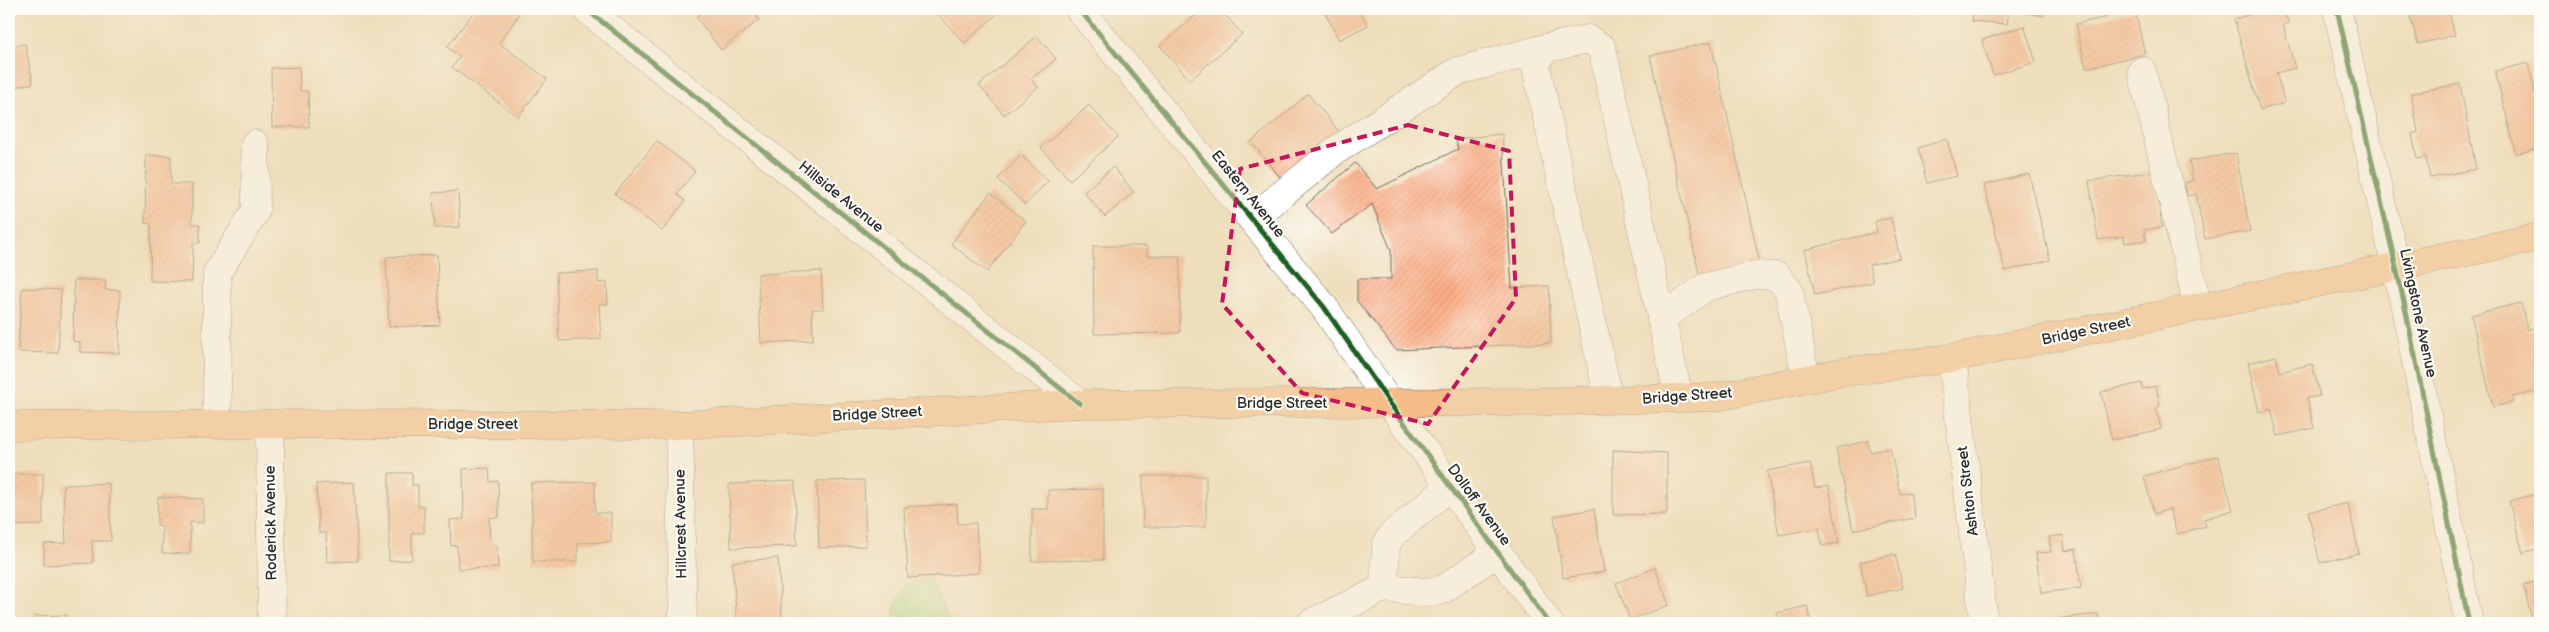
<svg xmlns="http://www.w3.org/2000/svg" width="2549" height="632" font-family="'Balsamiq Sans',sans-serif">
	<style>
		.wetland { fill: url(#wetland-marsh); stroke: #6a835b }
		.building { fill: url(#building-hatch) }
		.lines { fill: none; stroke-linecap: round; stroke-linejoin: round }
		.minor-casing { stroke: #706a5e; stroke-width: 29 }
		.major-casing { stroke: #706a5e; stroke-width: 29 }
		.minor { stroke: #fff; stroke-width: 28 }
		.major { stroke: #f7bd88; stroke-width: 28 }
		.cycleway-casing { stroke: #fdfcf7; stroke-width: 8 }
		.cycleway { stroke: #1b5e20; stroke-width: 5 }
		.marked { fill: none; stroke: #c2185b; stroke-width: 4; stroke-dasharray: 10 6; stroke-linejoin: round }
		.labels { text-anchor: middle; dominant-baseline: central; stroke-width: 4.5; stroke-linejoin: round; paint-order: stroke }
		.street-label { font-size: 15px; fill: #2b2b2b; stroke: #fdfcf7 }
	</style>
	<defs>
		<pattern id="wetland-marsh" width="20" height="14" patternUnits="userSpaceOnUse" patternTransform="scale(1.25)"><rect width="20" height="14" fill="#a8db8b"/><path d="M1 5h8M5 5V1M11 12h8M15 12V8" fill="none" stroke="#91bc78"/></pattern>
		<pattern id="building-hatch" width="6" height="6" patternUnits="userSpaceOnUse" patternTransform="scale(1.25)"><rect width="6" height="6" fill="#fcaf87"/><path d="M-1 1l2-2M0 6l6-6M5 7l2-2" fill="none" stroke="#d89775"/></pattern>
	</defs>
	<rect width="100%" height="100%" fill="#fdfcf7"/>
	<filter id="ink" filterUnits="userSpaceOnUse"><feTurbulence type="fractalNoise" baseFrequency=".02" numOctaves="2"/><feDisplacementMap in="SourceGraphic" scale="10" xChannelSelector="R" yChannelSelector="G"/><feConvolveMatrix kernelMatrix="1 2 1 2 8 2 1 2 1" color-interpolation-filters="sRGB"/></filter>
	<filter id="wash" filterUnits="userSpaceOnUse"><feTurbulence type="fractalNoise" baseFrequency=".0096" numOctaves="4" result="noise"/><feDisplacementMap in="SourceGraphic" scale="20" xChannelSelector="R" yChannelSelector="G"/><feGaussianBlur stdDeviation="1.12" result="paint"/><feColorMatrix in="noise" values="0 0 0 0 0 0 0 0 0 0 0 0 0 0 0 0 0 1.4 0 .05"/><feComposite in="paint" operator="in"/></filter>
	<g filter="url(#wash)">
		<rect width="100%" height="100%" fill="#efdebc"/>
		<polygon class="wetland" points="930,579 948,618 961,623 895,623 894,610 906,584"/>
		<g id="blocks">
			<g class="building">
				<polygon points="476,9 510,9 519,15 499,43 547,79 518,117 452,67 460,57 447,47"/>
				<polygon points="707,9 751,9 759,20 721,50 696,17"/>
				<polygon points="937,9 1003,9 964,43 935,11"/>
				<polygon points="1203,9 1220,9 1242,34 1190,80 1160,46"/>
				<polygon points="1323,9 1359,9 1368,25 1339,40"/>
				<polygon points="1973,9 2009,9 2007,24 1972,21"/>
				<polygon points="2017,9 2045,9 2044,16 2017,11"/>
				<polygon points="2271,9 2276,9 2278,14 2285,12 2288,23 2283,25 2295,68 2276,73 2285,103 2260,110 2234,19"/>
				<polygon points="2408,9 2448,9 2455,35 2418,44"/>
				<polygon points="2135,11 2145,54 2086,68 2076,24"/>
				<polygon points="2024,26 2036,62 1993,75 1982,40"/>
				<polygon points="1037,36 1056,59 1031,79 1038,87 1004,115 979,85"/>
				<polygon points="1711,42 1760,264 1700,277 1650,56"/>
				<polygon points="25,44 33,83 9,88 9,47"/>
				<polygon points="2528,63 2535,92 2540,91 2540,148 2516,154 2495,71"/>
				<polygon points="299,67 300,91 308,91 309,127 272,127 271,68"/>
				<polygon points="2460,84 2476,169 2430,178 2426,157 2417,159 2412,134 2418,132 2411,93"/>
				<polygon points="1308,94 1341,134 1284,182 1251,142"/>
				<polygon points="1089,105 1118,137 1070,180 1041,148"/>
				<polygon points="1502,134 1512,288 1549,286 1551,343 1396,350 1357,301 1357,279 1391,279 1391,250 1372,204 1332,234 1306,205 1355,163 1377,189 1458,149 1456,139"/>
				<polygon points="1947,139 1957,176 1927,183 1918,148"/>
				<polygon points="657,141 695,171 677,194 685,201 662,231 615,194"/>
				<polygon points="2236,153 2250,231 2205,239 2196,194 2187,196 2184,183 2193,181 2189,161"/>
				<polygon points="146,155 171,156 171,184 192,184 192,224 200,224 200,243 193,243 192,282 150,281 151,224 145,223"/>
				<polygon points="1021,155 1048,181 1025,205 998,179"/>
				<polygon points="1113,167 1134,192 1105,217 1084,192"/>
				<polygon points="2154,171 2162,227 2144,230 2146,240 2125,243 2124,236 2098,240 2089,181"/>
				<polygon points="2029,174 2050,260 2005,271 1984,185"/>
				<polygon points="458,191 460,227 435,228 433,193"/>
				<polygon points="990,193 1026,221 987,272 951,244"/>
				<polygon points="1891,218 1900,258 1869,265 1873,282 1815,295 1805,250 1877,232 1875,221"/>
				<polygon points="1093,246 1147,246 1147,256 1180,256 1180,333 1094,334"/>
				<polygon points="437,255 440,325 389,327 386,257"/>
				<polygon points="598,271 598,283 607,282 608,304 599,304 601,339 559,341 556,273"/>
				<polygon points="821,271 823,309 812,309 813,340 761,343 758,274"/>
				<polygon points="74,280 106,280 105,290 120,290 119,353 80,352 80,342 73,341"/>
				<polygon points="22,288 61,290 58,353 18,352"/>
				<polygon points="2521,303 2527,330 2536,327 2540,343 2540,391 2512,397 2513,402 2493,407 2471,315"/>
				<polygon points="2276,356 2280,372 2312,364 2320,396 2307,398 2314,428 2278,436 2271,409 2259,412 2248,363"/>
				<polygon points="2141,383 2142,389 2156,386 2160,406 2156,407 2161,429 2112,440 2101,392"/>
				<polygon points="1868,441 1870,452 1890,448 1900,494 1910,492 1915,518 1853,530 1836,448"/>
				<polygon points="1613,450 1667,453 1667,514 1613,515"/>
				<polygon points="2218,456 2233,510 2204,519 2206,526 2177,534 2170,509 2154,514 2144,476"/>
				<polygon points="1810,463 1815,488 1829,486 1839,543 1822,546 1819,528 1779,535 1767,471"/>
				<polygon points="489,468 490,482 498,481 499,517 489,518 490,545 497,545 498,568 458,569 457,545 451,546 450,520 464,519 463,469"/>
				<polygon points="389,473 412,473 412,485 418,485 418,506 424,506 424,533 412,533 412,560 389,561"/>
				<polygon points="9,474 43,474 43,525 9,526"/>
				<rect x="1143" y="476" width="63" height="51"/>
				<polygon points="864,480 866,546 819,548 817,481"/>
				<polygon points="795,481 797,546 731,548 729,484"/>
				<polygon points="354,482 358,561 327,562 326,533 319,533 316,484"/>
				<polygon points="595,482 595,513 611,513 611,542 578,543 578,562 533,562 531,483"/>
				<polygon points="109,483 111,541 92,541 93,563 44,565 44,544 66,543 63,485"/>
				<polygon points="1103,489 1103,560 1032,561 1032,509 1048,509 1048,490"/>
				<polygon points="2540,493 2540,548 2523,553 2509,501"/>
				<polygon points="158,497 203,499 203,523 190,522 190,554 162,553 162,526 157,525"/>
				<polygon points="2348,503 2359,553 2320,563 2308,512"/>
				<polygon points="957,504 958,524 976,523 979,573 908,578 904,507"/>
				<polygon points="1594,509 1604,572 1563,578 1554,516"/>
				<polygon points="2063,535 2065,551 2076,549 2081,588 2041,593 2036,553 2051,552 2049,537"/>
				<polygon points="1895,554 1903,588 1867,596 1860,562"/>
				<polygon points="778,558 782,619 737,623 732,562"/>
				<polygon points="1655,568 1669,605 1630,620 1616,583"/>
				<polygon points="2540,581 2540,623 2533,623 2523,585"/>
				<polygon points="1807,606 1811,623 1780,623 1777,613"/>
				<polygon points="2098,614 2099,623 2046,623 2046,620"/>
				<polygon points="67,615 67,623 34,623 34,616"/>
			</g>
		</g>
	</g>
	<g filter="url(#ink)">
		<use href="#blocks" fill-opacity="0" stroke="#706a5e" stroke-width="1"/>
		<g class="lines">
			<defs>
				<g id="minor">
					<polyline points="586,9 1080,404"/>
					<polyline points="1079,9 1324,307 1389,402 1549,623"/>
					<polyline points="2337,9 2404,302 2469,623"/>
					<polyline points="2142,71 2198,307"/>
					<polyline points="1252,219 1335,151 1458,71 1542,49"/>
					<polyline points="1661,319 1706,287 1755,275 1777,276 1789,291 1806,379"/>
					<polyline points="1952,358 1984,623"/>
					<polyline points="1609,400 1536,67 1542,49 1588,39 1602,48 1679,398"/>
					<polyline points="217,424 217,273 256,210 255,144"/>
					<polyline points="270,424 272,623"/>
					<polyline points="679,425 683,623"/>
					<polyline points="1450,486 1392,535 1386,545 1384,588 1427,592 1442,590 1498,552"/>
					<polyline points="1311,623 1384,588"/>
				</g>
				<polyline id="major" points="9,426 270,424 679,425 1080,404 1527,402 1716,397 1843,372 1952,358 2540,237"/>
			</defs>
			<use href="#minor" class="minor-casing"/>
			<use href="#major" class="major-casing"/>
			<use href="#minor" class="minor"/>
			<use href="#major" class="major"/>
			<defs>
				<g id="cycleway">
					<polyline points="586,9 1080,404"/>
					<polyline points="1079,9 1324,307 1389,402 1549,623"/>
					<polyline points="2337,9 2404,302 2469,623"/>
				</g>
			</defs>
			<use href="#cycleway" class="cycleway-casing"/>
			<use href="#cycleway" class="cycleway"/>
		</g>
	</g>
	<path d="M0 0H2549V632H0ZM1408 125 1509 151 1516 298 1428 424 1302 393 1222 304 1240 169Z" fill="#efdebc" fill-opacity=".55" fill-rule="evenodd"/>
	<path class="marked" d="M1408 125 1509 151 1516 298 1428 424 1302 393 1222 304 1240 169Z"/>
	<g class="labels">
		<g class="street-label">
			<text transform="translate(1248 194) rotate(51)">Eastern Avenue</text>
			<text transform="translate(841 197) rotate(39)">Hillside Avenue</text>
			<text transform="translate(2418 313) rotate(78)">Livingstone Avenue</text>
			<text transform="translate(2086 331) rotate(-12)">Bridge Street</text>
			<text transform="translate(1687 396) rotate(-4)">Bridge Street</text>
			<text x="1282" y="403">Bridge Street</text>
			<text transform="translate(877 414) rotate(-3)">Bridge Street</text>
			<text x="473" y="424">Bridge Street</text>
			<text transform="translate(1968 491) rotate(-97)">Ashton Street</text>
			<text transform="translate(1479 505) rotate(54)">Dolloff Avenue</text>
			<text transform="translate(271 523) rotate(-91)">Roderick Avenue</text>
			<text transform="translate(681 524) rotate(-91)">Hillcrest Avenue</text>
		</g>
	</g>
	<rect width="2549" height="632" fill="none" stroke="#fdfcf7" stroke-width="30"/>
</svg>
